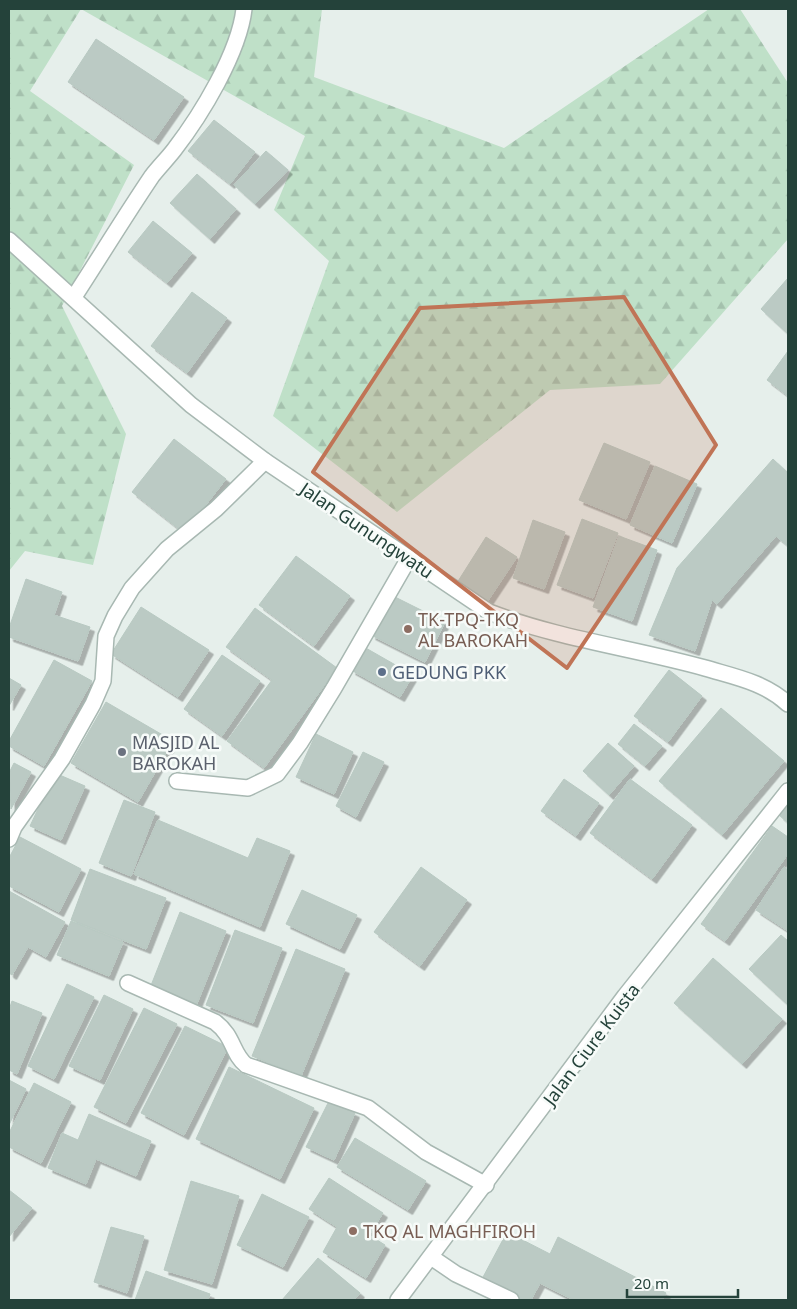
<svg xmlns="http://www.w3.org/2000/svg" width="797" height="1309" font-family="'Noto Sans',sans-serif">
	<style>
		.forest { fill: url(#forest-firs) }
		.building { fill: #bbcac4; stroke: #b8c9c2; filter: url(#shadow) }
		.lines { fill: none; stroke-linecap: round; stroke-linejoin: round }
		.street-casing { stroke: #a8b8b2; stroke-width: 18 }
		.street { stroke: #fff; stroke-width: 15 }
		.marked { fill: #c07456; fill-opacity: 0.2; stroke: #c07456; stroke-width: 4; stroke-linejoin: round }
		.education-dot { fill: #8d6e63; stroke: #f7fbf9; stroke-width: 2 }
		.service-dot { fill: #5c6f8a; stroke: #f7fbf9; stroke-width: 2 }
		.worship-dot { fill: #6b7280; stroke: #f7fbf9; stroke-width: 2 }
		.labels { text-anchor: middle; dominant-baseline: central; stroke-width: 5; stroke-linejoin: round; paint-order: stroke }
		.street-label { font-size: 18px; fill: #24423a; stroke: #f7fbf9 }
		.education-label { font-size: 18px; fill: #785e54; stroke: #f7fbf9; text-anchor: start }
		.service-label { font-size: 18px; fill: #4e5e75; stroke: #f7fbf9; text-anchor: start }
		.worship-label { font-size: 18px; fill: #5b616d; stroke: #f7fbf9; text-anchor: start }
	</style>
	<defs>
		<pattern id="forest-firs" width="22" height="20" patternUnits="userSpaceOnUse" patternTransform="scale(1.25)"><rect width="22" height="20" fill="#bfe0c8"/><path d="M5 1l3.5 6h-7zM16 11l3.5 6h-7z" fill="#a4c1ad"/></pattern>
		<filter id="shadow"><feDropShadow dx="4.5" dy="4.5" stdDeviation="0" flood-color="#0004"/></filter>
	</defs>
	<rect width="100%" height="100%" fill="#e6efeb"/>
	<polygon class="forest" points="9,9 322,9 314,77 504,148 709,9 740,9 788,83 788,239 660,384 550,390 397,512 273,416 329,261 274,210 305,136 81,9 30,91 134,165 62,306 126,434 93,565 25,551 9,571"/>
	<g class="building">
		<polygon points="96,39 184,97 154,140 68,82"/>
		<polygon points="214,120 255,152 230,184 188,151"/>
		<polygon points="266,151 288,170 255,204 234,185"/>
		<polygon points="197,174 236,209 210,239 170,203"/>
		<polygon points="153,221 192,253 167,283 128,252"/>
		<polygon points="788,278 788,334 761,309"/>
		<polygon points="192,292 227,318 187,373 151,346"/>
		<polygon points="788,351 788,396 767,380"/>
		<polygon points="174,439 226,479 184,533 132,492"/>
		<polygon points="604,443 650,462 626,519 579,500"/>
		<polygon points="773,459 788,473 788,546 776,536 717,604 712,600 695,651 649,635 677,568"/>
		<polygon points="655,466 697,484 672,543 630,525"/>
		<polygon points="582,519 618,533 593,598 557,585"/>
		<polygon points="533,520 565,532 544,589 513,578"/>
		<polygon points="619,536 657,550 632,621 593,607"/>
		<polygon points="486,537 517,557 485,605 455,586"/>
		<polygon points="296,556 350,596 314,646 259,605"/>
		<polygon points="26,579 62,592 54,615 90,627 78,661 9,637 9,628"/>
		<polygon points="391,595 445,622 425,662 371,635"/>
		<polygon points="141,607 209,650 178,697 111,654"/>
		<polygon points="255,608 337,668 264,768 227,741 272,680 226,647"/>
		<polygon points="364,647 413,675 400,697 351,670"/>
		<polygon points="222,655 260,681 222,736 184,709"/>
		<polygon points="54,660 92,681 44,766 9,746 9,741"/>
		<polygon points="669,670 702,696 668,742 634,716"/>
		<polygon points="9,678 21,685 9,706"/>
		<polygon points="106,702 173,741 138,802 71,763"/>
		<polygon points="721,708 784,761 722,835 659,781"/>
		<polygon points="634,724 662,746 645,766 618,744"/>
		<polygon points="316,734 353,752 334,794 296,777"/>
		<polygon points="608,743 634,766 609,795 583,771"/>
		<polygon points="363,752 384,762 356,817 336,806"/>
		<polygon points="14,763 31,772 11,809 9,773"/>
		<polygon points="55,773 85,786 61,840 30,826"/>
		<polygon points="564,779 599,803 576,836 541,811"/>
		<polygon points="630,779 692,825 652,879 590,833"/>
		<polygon points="124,800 155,812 131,876 99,863"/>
		<polygon points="788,805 788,823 779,815"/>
		<polygon points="158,820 248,858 257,838 290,851 260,927 134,874"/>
		<polygon points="772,826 788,837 788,854 725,941 701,924"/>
		<polygon points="20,837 81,869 59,912 9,886 9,858"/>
		<polygon points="421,867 467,900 420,966 374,932"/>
		<polygon points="784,867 788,870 788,931 756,910"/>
		<polygon points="90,869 166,898 146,949 71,920"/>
		<polygon points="302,890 357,915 340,949 286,924"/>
		<polygon points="9,891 65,922 46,957 28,947 12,975 9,973"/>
		<polygon points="180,912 226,931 196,1006 150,988"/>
		<polygon points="71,921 123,942 109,976 57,955"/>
		<polygon points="235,930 282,948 253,1023 206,1005"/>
		<polygon points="781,935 788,941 788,1005 749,969"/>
		<polygon points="296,949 345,969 301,1076 252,1056"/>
		<polygon points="713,958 782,1019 742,1064 674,1003"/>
		<polygon points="67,984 94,997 54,1079 28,1066"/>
		<polygon points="104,995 133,1009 100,1080 69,1066"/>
		<polygon points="12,1001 42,1013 17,1074 9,1070 9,1010"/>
		<polygon points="144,1008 177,1024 126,1123 94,1107"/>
		<polygon points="185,1026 228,1047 184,1135 141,1113"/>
		<polygon points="229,1067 314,1108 280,1179 196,1139"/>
		<polygon points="9,1080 26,1089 9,1125"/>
		<polygon points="34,1083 71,1102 41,1163 9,1147 9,1133"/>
		<polygon points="329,1101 355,1113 334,1160 306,1147"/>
		<polygon points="89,1114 151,1141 136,1176 96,1159 86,1184 48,1168 62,1133 78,1140"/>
		<polygon points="355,1138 426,1181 408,1210 337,1167"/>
		<polygon points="329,1178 383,1213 369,1235 385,1245 366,1278 323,1252 337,1227 309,1209"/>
		<polygon points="191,1181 239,1196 212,1284 164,1270"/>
		<polygon points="9,1190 32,1208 9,1237"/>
		<polygon points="262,1194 309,1217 283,1267 237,1245"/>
		<polygon points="111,1227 144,1236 127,1293 94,1282"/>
		<polygon points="507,1232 550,1254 558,1237 666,1293 662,1300 574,1300 540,1283 531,1300 522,1300 482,1279"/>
		<polygon points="318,1258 360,1293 354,1300 282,1300"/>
		<polygon points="146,1271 210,1294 208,1300 135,1300"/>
	</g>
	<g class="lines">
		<defs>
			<g id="street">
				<path d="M9 240 191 405 265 461 489 612C559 639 633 648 705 668 735 677 764 682 788 704"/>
				<path d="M74 297C100 257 125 216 152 176 159 167 167 159 174 150 201 115 239 53 244 9"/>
				<polyline points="177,781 248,788 277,774 300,743 334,688 409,558"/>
				<polyline points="9,839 14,827 62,759 93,704 103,681 106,636 115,616 132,588 167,549 216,509 265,461"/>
				<path d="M128 983 215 1022C234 1036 232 1054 246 1065L368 1108 426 1152 486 1185"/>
				<polyline points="431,1257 456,1274 511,1300"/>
				<polyline points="398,1300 625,996 788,791"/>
			</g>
		</defs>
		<use href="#street" class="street-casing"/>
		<use href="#street" class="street"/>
	</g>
	<path class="marked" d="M624 297 716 445 567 668 313 472 420 308Z"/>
	<g class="education-dot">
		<circle cx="408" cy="629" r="5"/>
		<circle cx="353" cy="1231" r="5"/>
	</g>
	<circle class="service-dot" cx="382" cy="672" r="5"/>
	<circle class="worship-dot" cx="122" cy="752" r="5"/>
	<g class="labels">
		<g class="street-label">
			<text transform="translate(367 530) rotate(34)">Jalan Gunungwatu</text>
			<text transform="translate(591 1044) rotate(-53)">Jalan Ciure Kuista</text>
		</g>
		<g class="education-label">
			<text x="418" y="619">TK-TPQ-TKQ<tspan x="418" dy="21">AL BAROKAH</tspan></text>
			<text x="363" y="1231">TKQ AL MAGHFIROH</text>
		</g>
		<g class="service-label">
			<text x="392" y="672">GEDUNG PKK</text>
		</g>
		<g class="worship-label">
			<text x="132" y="742">MASJID AL<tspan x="132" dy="21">BAROKAH</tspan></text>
		</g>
	</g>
	<rect width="797" height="1309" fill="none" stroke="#24423a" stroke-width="20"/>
	<path d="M627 1289v8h111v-8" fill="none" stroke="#24423a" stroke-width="2.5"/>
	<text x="634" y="1289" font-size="15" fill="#24423a" stroke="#f7fbf9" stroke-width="4" paint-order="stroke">20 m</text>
</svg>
